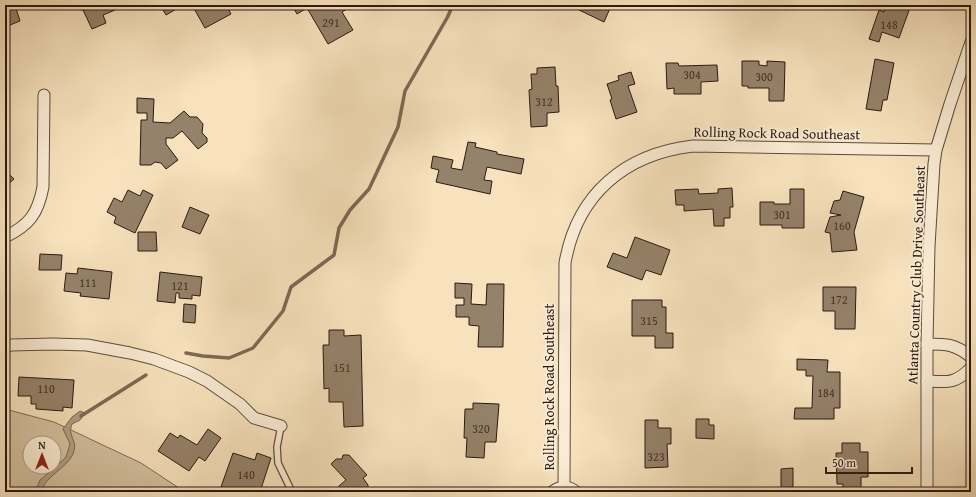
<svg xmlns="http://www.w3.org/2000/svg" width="976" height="497" font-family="'Gentium Book Plus',serif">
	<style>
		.green { fill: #d4c0a0; stroke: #806c58; fill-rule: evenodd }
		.water { fill: #b29e82; stroke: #7c6954 }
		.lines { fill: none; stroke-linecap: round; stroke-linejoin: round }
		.stream { stroke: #7c6954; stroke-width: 3.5 }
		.building { fill: #95826a; stroke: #2b1910 }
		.service-casing { stroke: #5e4b3b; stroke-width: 8 }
		.minor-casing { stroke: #5e4b3b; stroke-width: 13 }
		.service { stroke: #faecd4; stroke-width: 5.5 }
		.minor { stroke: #faecd4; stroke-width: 11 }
		.labels { text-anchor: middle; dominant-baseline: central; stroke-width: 3.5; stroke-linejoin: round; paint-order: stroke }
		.number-label { font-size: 12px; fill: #463326 }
		.street-label { font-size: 14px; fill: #2b1910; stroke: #faecd4 }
	</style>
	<rect width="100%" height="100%" fill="#f7e2bd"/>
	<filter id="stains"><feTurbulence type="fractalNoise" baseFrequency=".005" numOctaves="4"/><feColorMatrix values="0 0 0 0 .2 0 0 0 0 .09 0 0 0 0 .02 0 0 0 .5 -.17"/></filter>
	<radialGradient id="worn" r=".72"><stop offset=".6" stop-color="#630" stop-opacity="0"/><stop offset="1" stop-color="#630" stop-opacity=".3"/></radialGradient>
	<path class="green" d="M5 409 54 422 141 463 185 492H5ZM30 443H54V467H30Z"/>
	<path class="water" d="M80 411 85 413 80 420 72 424C71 427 70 431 71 433 73 442 77 444 73 454 65 470 46 475 41 492H35L40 480 57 466 66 457 70 444 63 429 72 417Z"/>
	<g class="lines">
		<g class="stream">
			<polyline points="186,353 203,356 229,358 253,348 283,311 291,287 334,255 339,228 350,210 369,189 398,127 405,91 447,18 453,5"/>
			<polyline points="81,416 146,375"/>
		</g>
	</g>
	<g class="building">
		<polygon points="5,5 15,5 20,21 5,27"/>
		<polygon points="72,5 113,5 115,10 103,15 106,23 92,29 83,10 71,8"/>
		<polygon points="160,5 183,5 166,15"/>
		<polygon points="192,5 226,5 231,14 205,28"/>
		<polygon points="292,5 345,5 347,9 342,12 353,30 328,44 307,8 297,14"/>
		<polygon points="578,5 610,5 611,6 604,22 577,9"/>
		<polygon points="886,5 911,5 899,38 882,32 879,42 869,39 879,10 884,12"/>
		<polygon points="875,59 894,63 887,100 883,100 881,111 866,109"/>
		<polygon points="742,61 759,61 759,65 767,66 767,61 785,62 784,101 769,101 769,88 748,88 748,86 742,86"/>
		<polygon points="666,63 678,63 679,66 717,65 718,81 701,82 701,94 674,94 674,88 667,89"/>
		<polygon points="555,67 556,86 558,86 559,112 547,113 547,126 531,127 529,90 532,89 531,74 537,74 537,68"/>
		<polygon points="631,72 635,84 628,86 637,112 616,119 610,100 612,99 607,84 619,80 618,76"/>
		<polygon points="137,98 154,99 153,122 170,123 184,111 190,117 197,117 203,124 202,133 207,138 207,142 198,149 182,131 173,138 166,138 166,144 178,160 166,169 161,163 155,162 151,165 140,165 141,120 147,120 147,113 137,113"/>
		<polygon points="468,142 476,143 475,147 497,152 497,154 524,159 521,174 487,167 484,180 492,181 490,194 436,182 439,170 431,168 433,156 453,160 451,168 462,170"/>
		<polygon points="5,170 14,179 5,187"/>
		<polygon points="732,188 733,207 730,207 730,218 724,218 724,226 714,226 713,209 684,211 684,205 676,205 675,190 698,189 699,194 718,193 718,189"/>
		<polygon points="790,189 804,189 804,228 782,228 782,225 760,225 760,202 774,202 774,204 790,204"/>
		<polygon points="128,190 140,196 143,190 153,195 135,233 114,223 116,217 107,212 114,198 122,202"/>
		<polygon points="843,191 864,197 854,232 857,250 832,252 830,233 825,232 830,217 841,215 830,213 834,201 840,200"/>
		<polygon points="190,207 209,215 200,234 182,227"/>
		<polygon points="138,232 156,232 157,251 138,251"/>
		<polygon points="635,237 670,250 661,275 646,270 642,280 607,267 613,253 627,258"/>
		<polygon points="40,254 62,255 61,270 39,270"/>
		<polygon points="78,268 112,272 109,299 80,296 81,293 64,291 66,273 77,274"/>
		<polygon points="160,272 202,277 200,296 192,295 192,299 179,298 179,293 176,293 175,303 157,301"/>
		<polygon points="455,283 472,284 471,304 486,305 487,284 504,284 503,347 478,347 479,326 469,325 469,317 456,317 456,305 464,305 464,298 455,298"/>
		<polygon points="823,287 856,287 855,329 835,329 835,311 823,311"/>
		<polygon points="632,300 662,300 662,307 666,307 666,333 673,333 673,348 655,348 655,336 632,336"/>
		<polygon points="184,304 196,305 195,323 183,322"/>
		<polygon points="329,330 344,330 344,336 361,335 363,426 344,427 343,402 329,402 329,388 324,389 323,345 329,345"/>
		<polygon points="797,359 828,360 827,372 840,372 840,408 834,408 834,419 794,419 795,408 812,408 813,376 806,376 806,370 797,370"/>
		<polygon points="19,377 74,380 72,408 63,407 63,411 36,409 36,404 31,404 31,396 18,396"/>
		<polygon points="473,403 499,404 496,442 485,442 484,458 466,457 467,438 464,438 465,409 473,409"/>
		<polygon points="696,419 709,419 709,425 714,425 714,439 696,438"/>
		<polygon points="645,420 658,420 658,428 671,428 671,444 667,444 668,467 645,468"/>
		<polygon points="208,429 221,438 205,461 199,457 189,471 158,451 170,433 178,438 180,435 197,445"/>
		<polygon points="842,443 860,443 860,452 868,452 868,477 861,477 861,489 843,489 843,484 837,484 836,453 842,453"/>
		<polygon points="233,453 255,460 257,453 271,458 260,492 233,492 221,487"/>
		<polygon points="343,455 349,455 367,475 363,478 368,485 368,488 378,489 378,492 332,492 334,491 338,491 339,486 346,480 331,464 336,459 342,459"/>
		<polygon points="793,468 793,487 781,488 781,469"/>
		<polygon points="820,488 820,492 803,492 803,489"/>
		<polygon points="501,489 501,492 476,492 476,490"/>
	</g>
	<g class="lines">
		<defs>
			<polyline id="service" points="281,426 277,447 278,463 292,492"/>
			<g id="minor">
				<path d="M5 237C30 225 38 213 43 187L44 95"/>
				<path d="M927 344C947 344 955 344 971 357"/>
				<polyline points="5,347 11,345 53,344 87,345 130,353 154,359 189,372 207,381 240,404 254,418 281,426"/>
				<path d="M927 381C948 382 955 384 971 368"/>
				<path d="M564 487 565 263C577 194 625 154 693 146L936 150"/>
				<path d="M552 492C560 486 568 485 576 492"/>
				<polyline points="927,492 927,344 929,246 934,164 936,150 950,104 971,42"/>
			</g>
		</defs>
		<use href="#service" class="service-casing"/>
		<use href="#minor" class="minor-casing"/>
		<use href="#service" class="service"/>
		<use href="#minor" class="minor"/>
	</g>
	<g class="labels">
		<g class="number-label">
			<text x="331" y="22">291</text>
			<text x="889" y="24">148</text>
			<text x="692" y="74">304</text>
			<text x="764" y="76">300</text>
			<text x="544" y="101">312</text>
			<text x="782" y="214">301</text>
			<text x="842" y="225">160</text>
			<text x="88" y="282">111</text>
			<text x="180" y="285">121</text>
			<text x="839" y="299">172</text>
			<text x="649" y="320">315</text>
			<text x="342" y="367">151</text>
			<text x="46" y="388">110</text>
			<text x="826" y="392">184</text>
			<text x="481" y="428">320</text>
			<text x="656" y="456">323</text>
			<text x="246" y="474">140</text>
		</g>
		<g class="street-label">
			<text transform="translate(777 133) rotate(1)">Rolling Rock Road Southeast</text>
			<text transform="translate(916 275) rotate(-88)">Atlanta Country Club Drive Southeast</text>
			<text transform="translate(549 387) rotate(-90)">Rolling Rock Road Southeast</text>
		</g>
	</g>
	<rect width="976" height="497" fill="none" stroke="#f7e2bd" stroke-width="20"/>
	<rect x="6" y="6" width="964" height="485" fill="none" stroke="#2b1910" stroke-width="2"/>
	<rect x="10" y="10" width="956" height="477" fill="none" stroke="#2b1910"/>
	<g transform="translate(42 455)"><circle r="19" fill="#faecd4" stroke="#a79886"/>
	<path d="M0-3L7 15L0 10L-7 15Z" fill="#8f2418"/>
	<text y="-6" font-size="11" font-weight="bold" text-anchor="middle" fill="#2b1910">N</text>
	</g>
	<path d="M826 467v6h86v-6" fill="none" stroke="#2b1910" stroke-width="2"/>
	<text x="832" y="467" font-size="12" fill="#2b1910" stroke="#faecd4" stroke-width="3" paint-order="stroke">50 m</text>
	<rect width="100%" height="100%" filter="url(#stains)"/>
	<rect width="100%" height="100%" fill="url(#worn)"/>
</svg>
